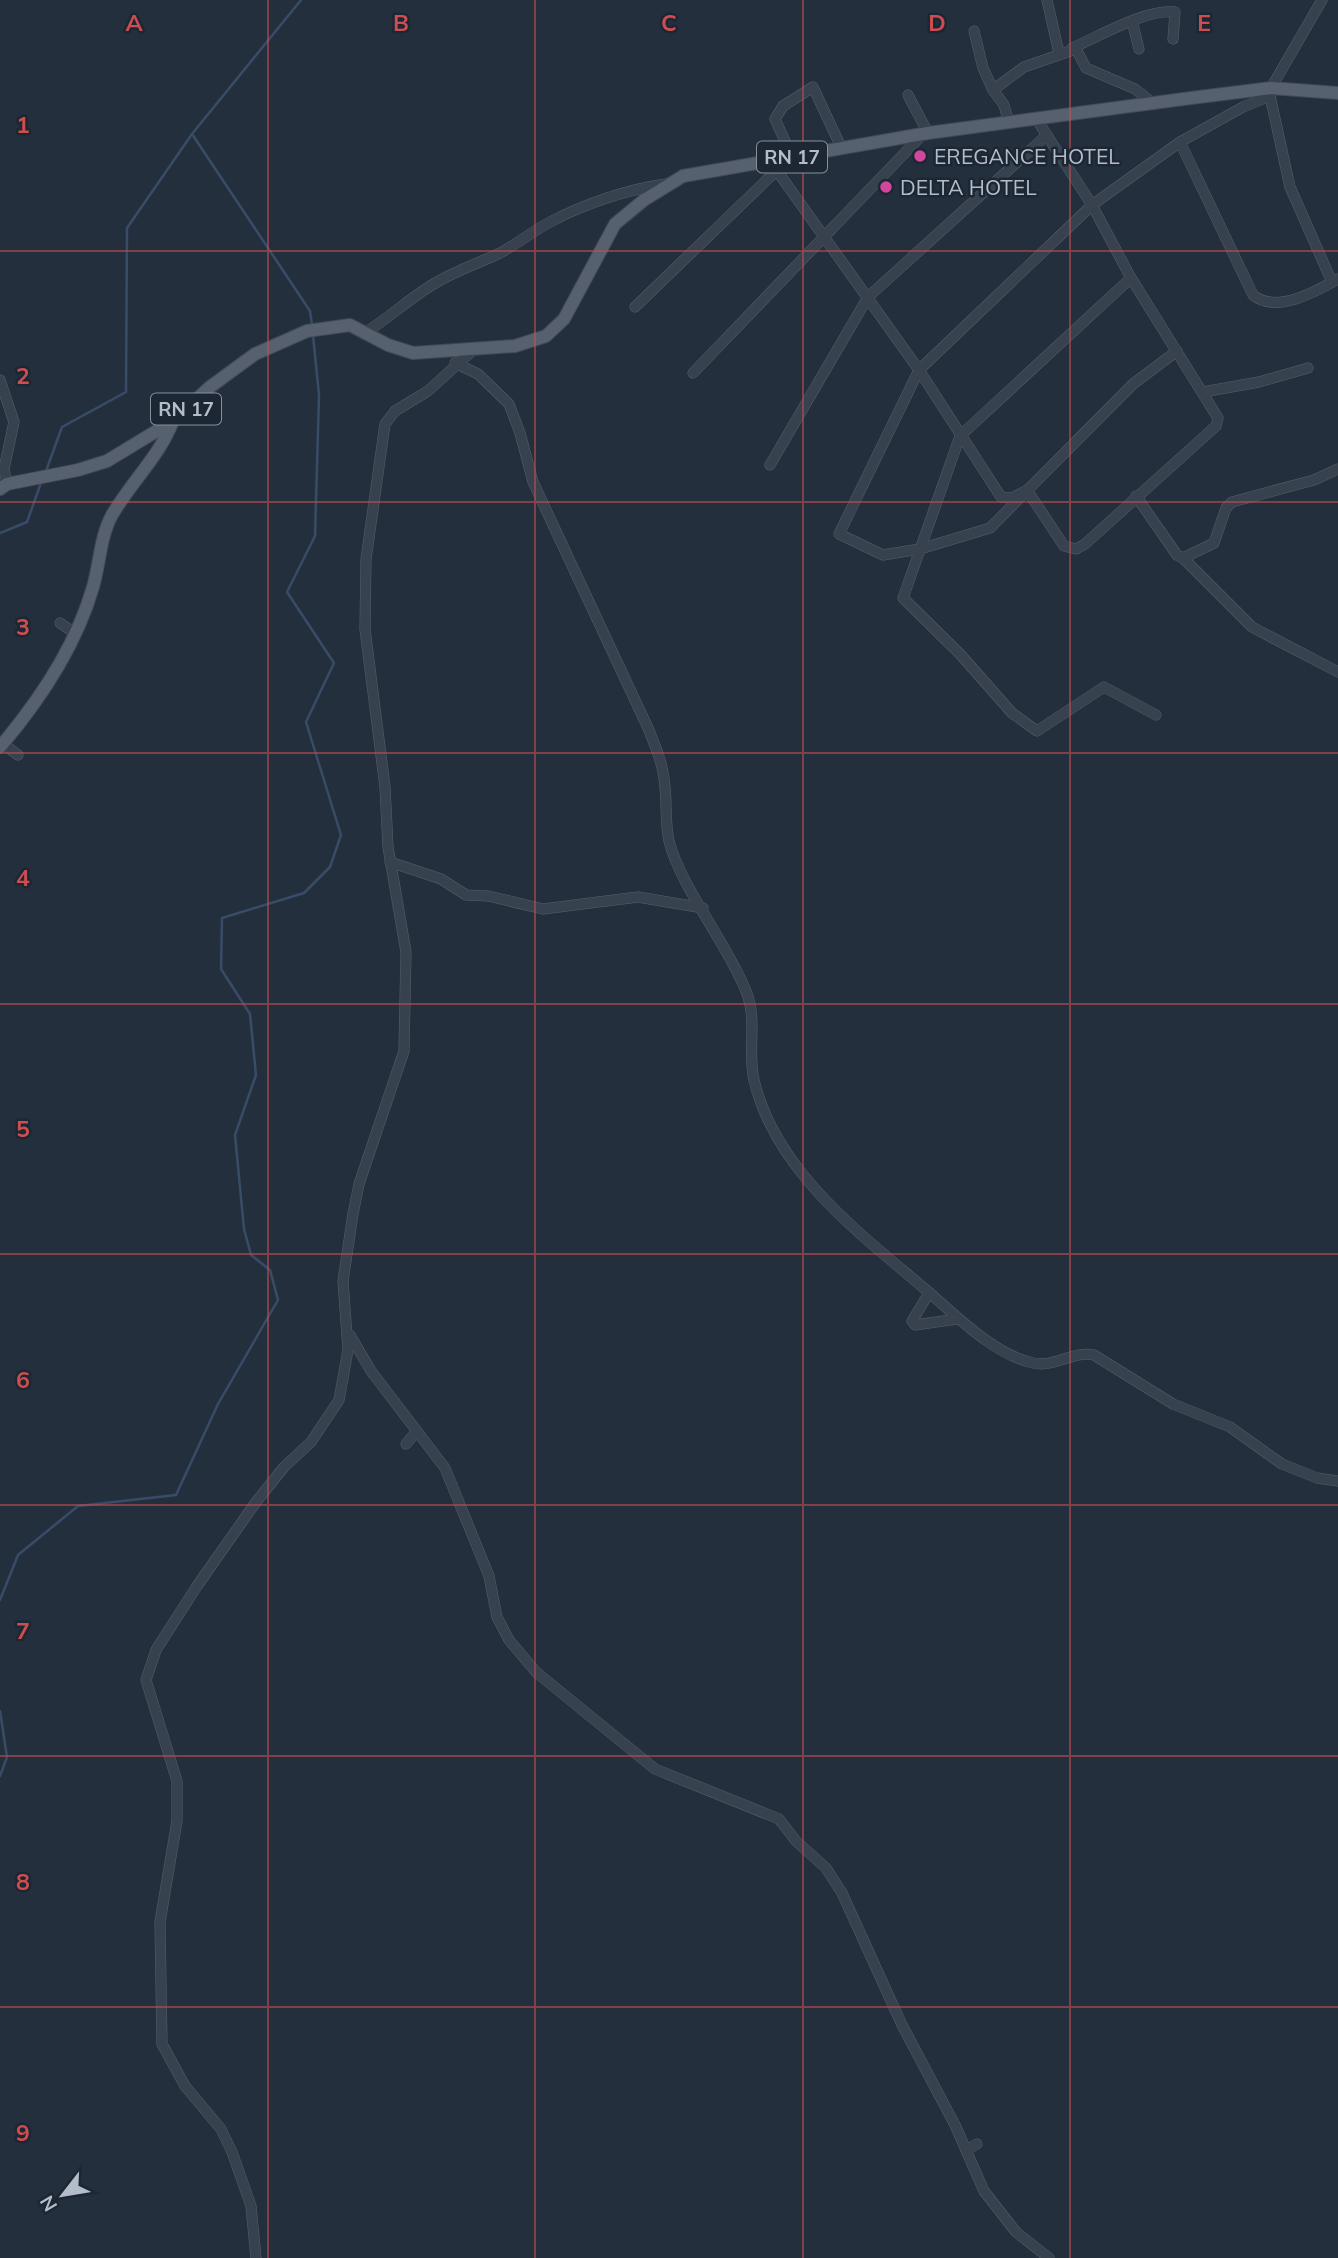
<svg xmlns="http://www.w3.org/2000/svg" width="1338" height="2258" font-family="Mulish,sans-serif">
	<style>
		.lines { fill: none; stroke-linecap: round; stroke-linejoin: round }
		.stream { stroke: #394c67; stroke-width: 2.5 }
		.minor-casing { stroke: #565f6c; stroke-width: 11 }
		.major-casing { stroke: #414a57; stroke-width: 14 }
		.minor { stroke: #38414e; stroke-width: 10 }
		.major { stroke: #56606e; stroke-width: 12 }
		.grid { fill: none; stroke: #ce4d50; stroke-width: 2; stroke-opacity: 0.55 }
		.hotel-dot { fill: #d1479c; stroke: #1d2633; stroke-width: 2.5 }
		.labels { text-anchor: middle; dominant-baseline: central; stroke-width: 5; stroke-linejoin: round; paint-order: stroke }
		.shield { fill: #1d2633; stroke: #878f9c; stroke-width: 2 }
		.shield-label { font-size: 19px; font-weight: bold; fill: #b4bcc9 }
		.poi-label { font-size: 21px; fill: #b4bcc9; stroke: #1d2633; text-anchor: start }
		.grid-label { font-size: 23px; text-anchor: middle; font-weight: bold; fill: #ce4d50; stroke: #1d2633; stroke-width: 5; stroke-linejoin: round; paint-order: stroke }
	</style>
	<rect width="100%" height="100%" fill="#242f3e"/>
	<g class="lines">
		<g class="stream">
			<polyline points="301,0 192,134 310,311 312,325"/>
			<polyline points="46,471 62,427 126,392 127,228 192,134"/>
			<polyline points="0,533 27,522 42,480"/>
			<polyline points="0,1600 18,1555 78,1506 176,1495 218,1404 278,1300 270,1270 251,1255 244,1229 235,1135 256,1075 250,1014 221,969 222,918 304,893 330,867 341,835 306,722 334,663 287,592 315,536 319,395 313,335"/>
			<polyline points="0,1711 7,1757 0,1776"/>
		</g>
		<defs>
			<g id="minor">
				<polyline points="1047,0 1059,53"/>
				<polyline points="1132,21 1139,49"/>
				<polyline points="974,31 983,68 993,90"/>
				<path d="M1072 48C1098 37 1147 8 1175 12L1173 39"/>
				<polyline points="908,95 928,133"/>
				<polyline points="1270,96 1290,187 1332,282"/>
				<polyline points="1009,123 1004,105 993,90 1024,67 1076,49 1086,68 1135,89 1153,103"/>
				<path d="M1180 142 1253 295C1276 314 1315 292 1338 279"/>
				<polyline points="792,157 775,119 783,106 813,87 842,149"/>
				<polyline points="770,161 919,370 1001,497 1012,498 1027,490 1064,546 1076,549 1085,544 1216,426 1218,418 1131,278 1092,205 1037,120"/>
				<polyline points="1131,278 960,436 903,598 960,654 1012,713 1037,731 1104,687 1156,715"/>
				<polyline points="635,307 777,170"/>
				<path d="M363 334C388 319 407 300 432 285 454 271 477 264 500 253 517 244 533 231 550 222 584 204 628 189 666 184"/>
				<polyline points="1177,351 1133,384 990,528 920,549 883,555 839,534 919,370 1092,205 1180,142 1243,107 1270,96 1271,88 1322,0"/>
				<path d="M455 363 478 374 509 404 520 433 533 482 648 728C656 748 664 766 665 788 667 805 665 824 669 841 681 888 727 943 746 991 758 1021 747 1050 754 1080 775 1170 858 1232 925 1289 955 1314 992 1354 1033 1363 1054 1368 1074 1350 1094 1355L1173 1404 1230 1427 1282 1464 1317 1478 1338 1481"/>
				<polyline points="693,373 923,134"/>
				<polyline points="0,380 14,422 4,469 7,484"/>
				<polyline points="1203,392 1259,382 1308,368"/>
				<polyline points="770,465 868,297 1047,135"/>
				<polyline points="1136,496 1177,555 1183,558 1214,543 1226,508 1232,502 1314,480 1338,469"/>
				<polyline points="1183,558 1252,627 1338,672"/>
				<polyline points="60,623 76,634"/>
				<polyline points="3,744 18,755"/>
				<polyline points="390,862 441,879 466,895 488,896 543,909 638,897 703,908"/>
				<polyline points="929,1293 912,1321 915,1325 957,1319"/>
				<polyline points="350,1335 371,1371 445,1468 489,1576 497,1617 509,1640 536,1672 655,1769 779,1819 796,1841 826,1868 842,1893 902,2025 955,2125 984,2191 1016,2232 1049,2258"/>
				<polyline points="406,1444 416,1432"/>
				<polyline points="966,2150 977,2144"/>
				<polyline points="256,2258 251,2206 232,2152 221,2129 185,2086 162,2044 160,1922 177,1821 177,1781 146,1680 156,1650 197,1586 256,1502 284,1467 311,1442 339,1400 348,1350 343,1281 353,1214 359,1184 404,1051 406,952 388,847 385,787 365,629 366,559 385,424 395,411 428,391 473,350"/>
			</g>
			<g id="major">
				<polyline points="0,489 7,484 78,470 107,461 173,421 210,387 255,354 307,331 350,325 388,345 413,353 515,346 546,336 564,319 615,224 644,200 683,176 928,133 1191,98 1271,88 1338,93"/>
				<path d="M0 747C40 700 76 646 93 587 100 563 100 537 112 515 131 482 159 457 173 421"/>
			</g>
		</defs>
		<use href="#minor" class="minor-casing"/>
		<use href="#major" class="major-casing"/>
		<use href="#minor" class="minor"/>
		<use href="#major" class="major"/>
	</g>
	<path class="grid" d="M268 0V2258M535 0V2258M803 0V2258M1070 0V2258M0 251H1338M0 502H1338M0 753H1338M0 1004H1338M0 1254H1338M0 1505H1338M0 1756H1338M0 2007H1338"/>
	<g class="hotel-dot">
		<circle cx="920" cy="156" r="7"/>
		<circle cx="886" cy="187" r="7"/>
	</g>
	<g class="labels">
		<g class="shield">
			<rect x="757" y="141.5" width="70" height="31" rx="5"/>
			<rect x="151" y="393.5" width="70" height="31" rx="5"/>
		</g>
		<g class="shield-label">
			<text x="792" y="157">RN 17</text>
			<text x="186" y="409">RN 17</text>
		</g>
		<g class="poi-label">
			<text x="934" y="156">EREGANCE HOTEL</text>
			<text x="900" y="187">DELTA HOTEL</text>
		</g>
	</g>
	<g class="grid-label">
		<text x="134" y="31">A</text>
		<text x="401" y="31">B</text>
		<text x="669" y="31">C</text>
		<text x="937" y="31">D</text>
		<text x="1204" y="31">E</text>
		<text x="23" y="133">1</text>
		<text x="23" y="384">2</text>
		<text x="23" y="635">3</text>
		<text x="23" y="886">4</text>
		<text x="23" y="1137">5</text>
		<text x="23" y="1388">6</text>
		<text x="23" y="1639">7</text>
		<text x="23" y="1890">8</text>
		<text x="23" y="2141">9</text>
	</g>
	<g transform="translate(63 2195) rotate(239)" stroke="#1d2633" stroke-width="5" paint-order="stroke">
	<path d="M0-5L12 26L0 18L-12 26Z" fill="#b4bcc9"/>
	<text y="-10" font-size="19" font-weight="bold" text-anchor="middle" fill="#b4bcc9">N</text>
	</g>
</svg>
